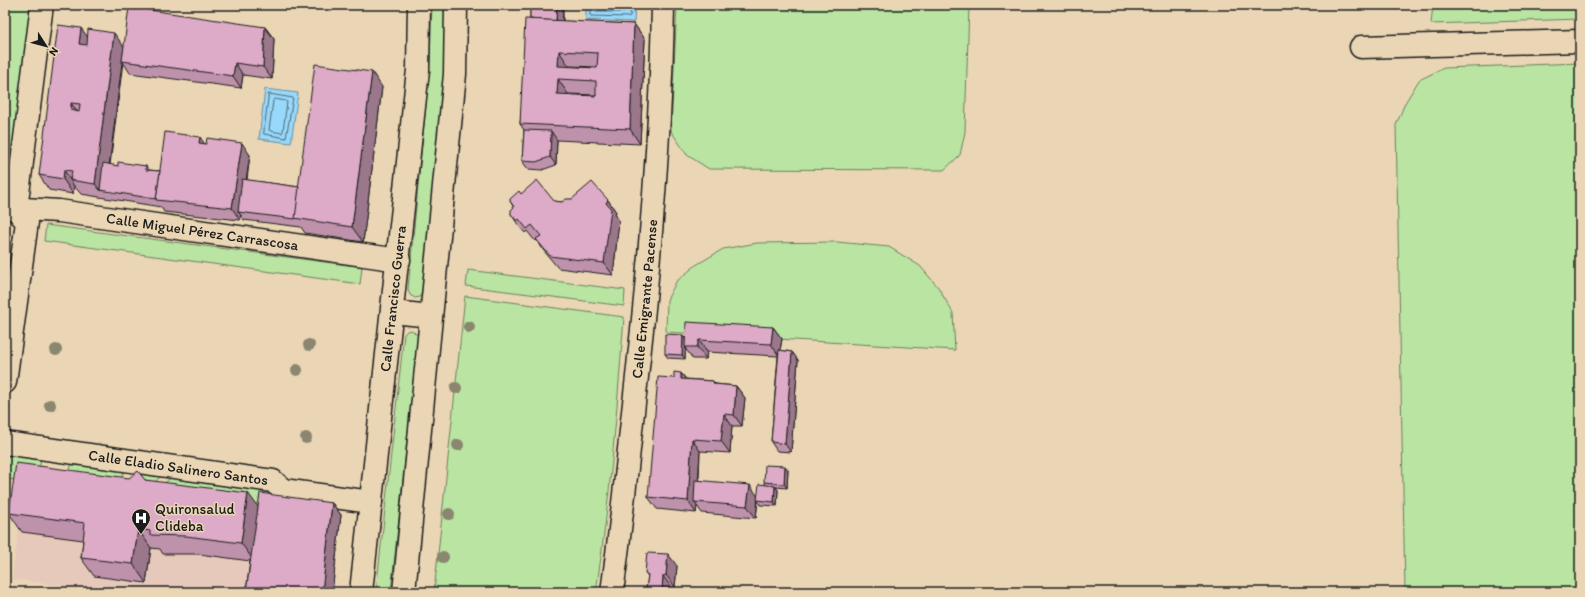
<svg xmlns="http://www.w3.org/2000/svg" width="1585" height="597" font-family="Itim,sans-serif">
	<style>
		.built { fill: #e6c9ba }
		.green { fill: #b9e4a1; stroke: #6a805e }
		.water { fill: #98d8fa; stroke: #668da1 }
		.lines { fill: none; stroke-linecap: round; stroke-linejoin: round }
		.shore { stroke: #4e6775; stroke-width: 1 }
		.minor-casing { stroke: #1c1c1c; stroke-width: 25 }
		.minor { stroke: #ead6b4; stroke-width: 22 }
		.tree { fill: #8a866f }
		.wall { fill: #be92ab; stroke: #1c1c1c; fill-rule: evenodd }
		.shaded-wall { fill: #9b778b; stroke: #1c1c1c }
		.building { fill: #ddaac7; stroke: #1c1c1c; fill-rule: evenodd }
		.labels { text-anchor: middle; dominant-baseline: central; stroke-width: 3; stroke-linejoin: round; paint-order: stroke }
		.street-label { font-size: 15px; fill: #1c1c1c; stroke: #ead6b4 }
		.poi-label { font-size: 15px; fill: #1c1c1c; stroke: #ead6b4; text-anchor: start }
	</style>
	<rect width="100%" height="100%" fill="#ead6b4"/>
	<filter id="ink" filterUnits="userSpaceOnUse"><feTurbulence type="fractalNoise" baseFrequency=".025" numOctaves="2"/><feDisplacementMap in="SourceGraphic" scale="8" xChannelSelector="R" yChannelSelector="G"/><feConvolveMatrix kernelMatrix="1 2 1 2 8 2 1 2 1" color-interpolation-filters="sRGB"/></filter>
	<g filter="url(#ink)">
		<polygon class="built" points="25,481 156,490 268,505 256,592 110,592 12,579"/>
		<g class="green">
			<polygon points="5,5 33,5 7,197 5,197"/>
			<polygon points="432,5 446,5 445,63 423,290 420,297 415,298 410,295 408,289 430,62"/>
			<polygon points="677,5 969,5 965,132 960,155 944,170 709,169 687,155 671,131"/>
			<polygon points="1433,5 1580,5 1580,19 1431,24"/>
			<polygon points="1580,63 1580,592 1405,592 1396,125 1405,103 1419,80 1444,68"/>
			<polygon points="46,225 362,267 360,284 44,241"/>
			<polygon points="837,242 889,247 920,266 938,287 953,313 955,350 666,332 667,300 676,282 696,265 723,249 757,243"/>
			<polygon points="468,270 625,290 624,306 466,286"/>
			<path d="M465 296 624 317C617 409 610 501 596 592H434Z"/>
			<polygon points="412,330 418,336 391,592 376,592 404,334 407,331"/>
			<polygon points="5,448 42,453 39,471 19,480 5,479"/>
			<polygon points="72,457 125,464 122,481 70,474"/>
			<polygon points="141,466 169,469 147,489 138,488"/>
			<polygon points="178,472 272,484 268,505 156,490"/>
		</g>
		<g class="water">
			<polygon points="586,5 635,5 634,22 586,20"/>
			<polygon points="265,89 298,93 291,143 259,139"/>
		</g>
		<g class="lines">
			<g class="shore">
				<polyline points="590,5 590,15 591,16 628,17 630,16 631,5"/>
				<polyline points="595,5 595,10 596,12 623,12 625,11 626,5"/>
				<polygon points="269,94 293,98 286,138 264,134"/>
				<polygon points="275,99 286,101 287,102 283,131 282,133 271,131 269,130 273,101"/>
			</g>
			<defs>
				<g id="minor">
					<polyline points="1361,47 1580,41"/>
					<path id="s1" d="M5 208 59 211 399 260"/>
					<polyline points="393,312 431,316"/>
					<polyline points="5,382 27,222 16,209 42,5"/>
					<path id="s2" d="M5 443 273 481 283 490 371 502"/>
					<path id="s3" d="M361 592 418 70 419 5"/>
					<polyline points="404,592 455,74 456,5"/>
					<path id="s4" d="M612 592C620 535 626 478 632 421 648 283 661 144 663 5"/>
				</g>
			</defs>
			<use href="#minor" class="minor-casing"/>
			<use href="#minor" class="minor"/>
		</g>
		<g class="tree">
			<circle cx="469" cy="327" r="6"/>
			<circle cx="309" cy="345" r="6"/>
			<circle cx="56" cy="350" r="6"/>
			<circle cx="297" cy="370" r="6"/>
			<circle cx="456" cy="388" r="6"/>
			<circle cx="50" cy="405" r="6"/>
			<circle cx="306" cy="438" r="6"/>
			<circle cx="458" cy="445" r="6"/>
			<circle cx="449" cy="514" r="6"/>
			<circle cx="443" cy="557" r="6"/>
		</g>
		<g class="wall">
			<path d="M530 5H563V21L634 24 645 39 640 144 557 140 556 165 542 170 528 169 522 161 524 130 520 124 530 19ZM569 66 597 67V68L569 67ZM568 94 596 95V96L568 95Z"/>
			<polygon points="265,27 274,39 272,79 243,75 241,88 130,73 123,62 110,165 118,166 146,166 149,170 160,171 205,144 250,155 247,180 299,187 382,87 363,242 305,233 301,227 244,220 241,215 240,220 164,212 161,207 81,194 74,186 73,194 49,190 39,175 88,37 124,47"/>
			<polygon points="521,194 554,201 562,202 572,199 608,200 616,212 615,214 619,221 613,275 558,268 544,251 536,240 535,241 527,231 525,233 519,226 511,214 514,208 510,201"/>
			<polygon points="773,327 782,339 780,350 792,352 798,360 791,452 777,451 771,442 778,356 707,352 706,359 693,359 685,348 685,359 668,358 665,354 683,335 685,339"/>
			<polygon points="681,373 686,379 713,381 716,384 736,386 745,398 742,426 732,426 730,453 700,451 699,480 758,497 766,485 764,482 788,470 787,488 776,487 778,490 777,506 760,505 758,501 756,518 702,513 697,506 696,513 657,509 648,497"/>
			<polygon points="145,480 258,507 332,503 341,515 332,592 246,592 250,561 199,554 163,554 160,549 151,548 146,583 94,576 81,558 83,540 22,532 9,513"/>
			<polygon points="677,566 675,587 672,588 671,592 648,592 646,589 648,576 645,573"/>
		</g>
		<g class="shaded-wall">
			<polygon points="557,5 563,5 562,35 556,27"/>
			<polygon points="634,24 645,39 640,144 630,129"/>
			<polygon points="265,27 274,39 272,79 263,67"/>
			<polygon points="81,28 92,43 89,59 79,44"/>
			<polygon points="114,33 124,47 106,191 100,190 95,184"/>
			<polygon points="559,51 569,66 569,80 558,66"/>
			<polygon points="235,63 243,75 241,88 233,76"/>
			<polygon points="372,72 382,87 363,242 352,227"/>
			<polygon points="558,79 568,94 567,109 557,94"/>
			<polygon points="71,103 82,118 71,110"/>
			<polygon points="551,131 557,140 556,165 550,157"/>
			<polygon points="200,137 208,149 199,143"/>
			<polygon points="242,143 250,155 241,212 238,212 241,215 240,220 232,208"/>
			<polygon points="64,170 74,186 73,194 63,179"/>
			<polygon points="608,200 616,212 615,214 619,221 613,275 604,263 606,203"/>
			<polygon points="5,231 8,235 5,257"/>
			<polygon points="773,327 782,339 779,356 771,344"/>
			<polygon points="683,335 686,340 685,359 682,355"/>
			<polygon points="699,340 707,352 706,359 697,347"/>
			<polygon points="792,352 798,360 791,452 785,444"/>
			<polygon points="681,373 690,385 681,379"/>
			<polygon points="736,386 745,398 742,426 734,415"/>
			<polygon points="724,414 732,426 730,453 721,441"/>
			<polygon points="692,439 700,451 697,502 694,502 697,506 696,513 688,501"/>
			<polygon points="785,466 788,470 787,488 784,484"/>
			<polygon points="750,485 758,497 756,518 747,506"/>
			<polygon points="775,486 778,490 777,506 774,502"/>
			<polygon points="248,493 261,511 254,561 241,543"/>
			<polygon points="332,503 341,515 332,592 322,592"/>
			<polygon points="138,529 151,548 146,583 133,564"/>
			<polygon points="668,554 677,566 675,587 666,575"/>
			<polygon points="663,576 672,588 671,592 664,592 662,590"/>
		</g>
		<g class="building">
			<polygon points="530,5 557,5 556,21 530,19"/>
			<polygon points="129,7 265,27 263,67 235,63 233,76 122,61"/>
			<path d="M525 19 634 24 630 129 520 124ZM559 51 598 53 597 68 558 66ZM558 79 596 81V96L557 94Z"/>
			<path d="M58 25 81 28 79 44 87 45 88 29 114 33 95 184 70 180 72 171 64 170 63 179 39 175ZM71 103 80 104 79 112 71 110Z"/>
			<polygon points="315,64 372,72 352,227 294,218"/>
			<polygon points="524,130 551,131 550,157 536,162 522,161"/>
			<polygon points="165,132 200,137 199,143 206,144 207,138 242,143 232,208 156,200"/>
			<polygon points="118,162 146,166 146,170 160,171 156,199 100,190 103,163 118,166"/>
			<polygon points="242,179 299,187 295,219 238,212"/>
			<polygon points="537,180 554,201 562,202 566,199 572,199 592,182 608,200 606,203 611,209 604,263 550,256 536,239 541,236 532,225 527,229 519,219 517,221 511,214 511,210 514,207 510,201 510,199 519,191 521,194"/>
			<polygon points="686,322 773,327 771,344 699,340 697,347 685,347"/>
			<polygon points="665,334 683,335 682,355 665,354"/>
			<polygon points="779,350 792,352 785,444 771,442"/>
			<polygon points="674,372 681,373 681,379 713,381 714,384 736,386 734,415 724,414 721,441 692,439 688,501 648,497 658,377 674,378"/>
			<polygon points="16,463 129,478 138,471 145,480 248,493 241,543 186,536 150,535 150,531 138,529 133,564 81,558 85,523 9,513"/>
			<polygon points="765,465 785,466 784,484 764,482"/>
			<polygon points="695,480 750,485 747,506 694,502"/>
			<polygon points="759,484 775,486 774,502 757,500"/>
			<polygon points="260,493 332,503 322,592 246,592"/>
			<polygon points="647,553 668,554 666,575 663,576 662,590 646,589 648,575 645,573"/>
		</g>
	</g>
	<defs>
		<symbol id="hospital-pin" viewBox="-11 -11 22 30"><path d="M0 17L-7.5 6A9.5 9.5 0 1 1 7.5 6Z" fill="#1c1c1c" stroke="#ead6b4"/><path d="M-5-5h3v3.5h4V-5h3V5h-3V1.5h-4V5h-3Z" fill="#fff"/></symbol>
	</defs>
	<g fill-rule="evenodd">
		<use href="#hospital-pin" x="130" y="507" width="22" height="30"/>
	</g>
	<g class="labels">
		<g class="street-label">
			<text stroke="none"><textPath href="#s1" startOffset="199">Calle Miguel Pérez Carrascosa</textPath></text>
			<text stroke="none"><textPath href="#s3" startOffset="295">Calle Francisco Guerra</textPath></text>
			<text stroke="none"><textPath href="#s4" startOffset="295">Calle Emigrante Pacense</textPath></text>
			<text stroke="none"><textPath href="#s2" startOffset="175">Calle Eladio Salinero Santos</textPath></text>
		</g>
		<g class="poi-label">
			<text x="155" y="509">Quironsalud<tspan x="155" dy="17">Clideba</tspan></text>
		</g>
	</g>
	<rect width="1585" height="597" fill="none" stroke="#ead6b4" stroke-width="20"/>
	<rect x="10" y="10" width="1565" height="577" fill="none" stroke="#1c1c1c" stroke-width="1.5" filter="url(#ink)"/>
	<g transform="translate(46 46) rotate(126)" stroke="#ead6b4" stroke-width="3" paint-order="stroke">
	<path d="M0-3L7 15L0 10L-7 15Z" fill="#1c1c1c"/>
	<text y="-6" font-size="11" font-weight="bold" text-anchor="middle" fill="#1c1c1c">N</text>
	</g>
</svg>
